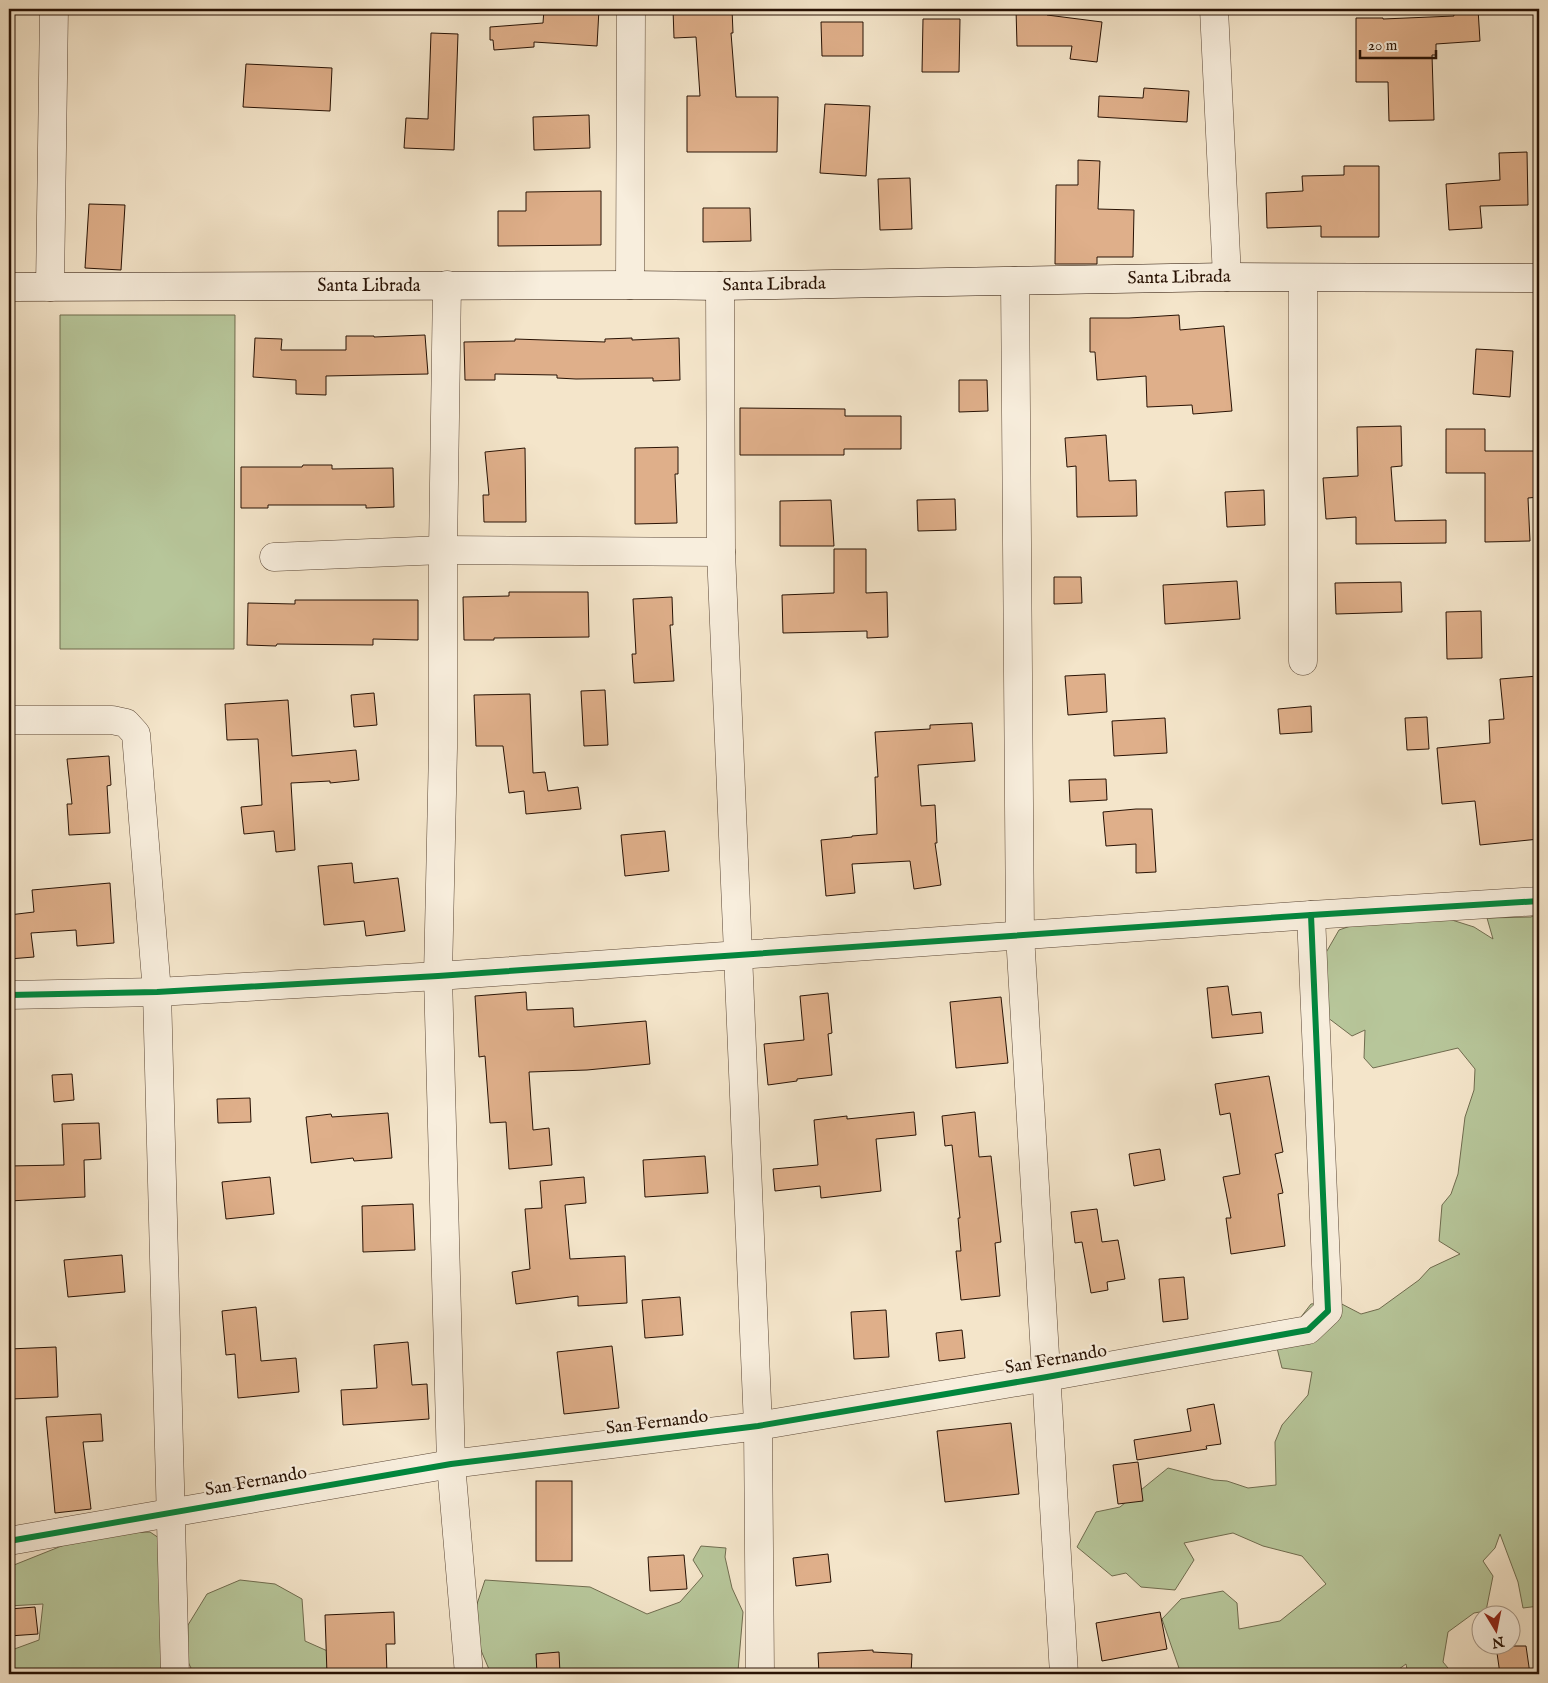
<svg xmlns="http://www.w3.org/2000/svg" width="1548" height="1683" font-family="'IM FELL English',serif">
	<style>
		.green { fill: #b7c69a; stroke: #706c4f }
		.building { fill: #dfaf8a; stroke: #281204 }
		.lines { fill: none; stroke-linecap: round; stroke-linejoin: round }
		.street-casing { stroke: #5b4736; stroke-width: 29 }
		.secondary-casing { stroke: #281204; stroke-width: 29 }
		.street { stroke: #f8eedd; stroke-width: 28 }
		.secondary { stroke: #f8eedd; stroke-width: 28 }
		.cycleway-casing { stroke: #f8eedd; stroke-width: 9 }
		.cycleway { stroke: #00873e; stroke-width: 6 }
		.labels { text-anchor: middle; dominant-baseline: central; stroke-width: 4.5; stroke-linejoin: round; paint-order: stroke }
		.street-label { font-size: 18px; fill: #281204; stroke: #f8eedd }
	</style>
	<rect width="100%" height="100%" fill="#f4e5ca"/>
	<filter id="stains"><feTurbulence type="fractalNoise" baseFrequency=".004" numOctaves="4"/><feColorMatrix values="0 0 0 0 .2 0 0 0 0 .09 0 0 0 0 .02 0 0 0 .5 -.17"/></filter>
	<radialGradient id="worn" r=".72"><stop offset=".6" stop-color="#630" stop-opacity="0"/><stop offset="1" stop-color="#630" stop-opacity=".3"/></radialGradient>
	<g class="green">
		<polygon points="60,315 235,315 234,649 60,649"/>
		<polygon points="1539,913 1539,1606 1523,1608 1518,1582 1500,1534 1495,1548 1483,1561 1493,1576 1486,1611 1474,1613 1448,1632 1443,1662 1453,1674 1408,1674 1406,1664 1392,1674 1181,1674 1162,1619 1181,1599 1223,1591 1237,1603 1239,1629 1280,1621 1326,1584 1302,1556 1263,1546 1233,1533 1184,1543 1194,1560 1175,1590 1141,1587 1126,1573 1112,1576 1077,1547 1096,1512 1120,1507 1168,1468 1214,1480 1227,1481 1248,1488 1276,1485 1275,1442 1282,1425 1308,1395 1312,1372 1282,1368 1277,1348 1311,1304 1336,1301 1361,1314 1379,1309 1419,1280 1430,1268 1460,1254 1439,1241 1442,1205 1451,1194 1458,1174 1465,1117 1474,1090 1475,1069 1458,1048 1373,1068 1364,1058 1365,1030 1352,1036 1311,1005 1320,963 1339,930 1379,916 1433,914 1474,927 1493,939 1487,918 1531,917"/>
		<polygon points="150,1532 159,1538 173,1674 9,1674 9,1651 39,1640 43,1604 9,1606 9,1567 69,1543 121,1533"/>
		<polygon points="701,1546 726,1548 725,1557 732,1588 743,1612 738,1671 736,1674 491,1674 480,1648 474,1613 485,1580 590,1587 647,1614 680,1602 703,1576 693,1560"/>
		<polygon points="240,1580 275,1584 302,1599 305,1641 350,1661 333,1674 194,1674 187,1660 188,1625 207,1594"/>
	</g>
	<g class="building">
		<polygon points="544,9 599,9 597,46 534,42 534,47 494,50 493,40 490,40 490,27 543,23"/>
		<polygon points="673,9 732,9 733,33 731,33 736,97 778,97 777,152 687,152 687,96 700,96 696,37 674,38"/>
		<polygon points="1016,9 1047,9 1047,15 1102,22 1097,62 1070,59 1072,46 1017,46"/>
		<polygon points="1453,9 1478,9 1480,41 1436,44 1436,55 1432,55 1434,120 1389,121 1388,82 1356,82 1356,18 1383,18 1383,19 1454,16"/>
		<polygon points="923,19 960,19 959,72 922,72"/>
		<polygon points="821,22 863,22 863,56 822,56"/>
		<polygon points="431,33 458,34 454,150 404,148 406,118 428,119"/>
		<polygon points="246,64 332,68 330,111 243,107"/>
		<polygon points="1144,88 1189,91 1187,122 1098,117 1099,96 1143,98"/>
		<polygon points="825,104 870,106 866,176 820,173"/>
		<polygon points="589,115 590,148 534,150 533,117"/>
		<polygon points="1527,152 1528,205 1480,206 1482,228 1449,230 1446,184 1500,180 1499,153"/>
		<polygon points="1078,160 1100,161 1098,209 1134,210 1133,257 1097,257 1097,264 1055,264 1056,185 1078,185"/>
		<polygon points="1344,166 1379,166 1379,237 1321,237 1321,226 1267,228 1266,193 1303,191 1302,176 1344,175"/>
		<polygon points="910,178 912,229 880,230 878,179"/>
		<polygon points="601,191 601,245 498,246 498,211 526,211 526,192"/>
		<polygon points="89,204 125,205 121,270 85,268"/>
		<polygon points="703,208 750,208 751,241 703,242"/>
		<polygon points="1179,315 1180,330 1224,326 1232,411 1193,414 1192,405 1147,407 1146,376 1097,380 1095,352 1090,352 1090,318 1129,318"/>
		<polygon points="425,335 428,374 326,376 326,395 296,394 296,380 253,377 255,338 282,339 281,350 346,350 346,336 374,336 374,337"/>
		<polygon points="632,338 632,340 679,338 680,380 653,381 653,378 576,379 557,378 557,375 495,374 495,380 465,380 464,342 515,341 515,339 605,342 605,339"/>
		<polygon points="1476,349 1513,351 1510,397 1473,394"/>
		<polygon points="959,380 987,380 988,411 959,412"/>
		<polygon points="740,408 845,409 845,416 901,416 901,449 844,449 844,455 740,455"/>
		<polygon points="1401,426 1402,466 1391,467 1395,521 1446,520 1446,543 1356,544 1356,517 1326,519 1323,478 1358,476 1357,427"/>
		<polygon points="1446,429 1485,429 1485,451 1539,451 1539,497 1528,498 1530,541 1485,542 1485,473 1446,473"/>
		<polygon points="1106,435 1109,481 1136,480 1137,516 1077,517 1076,466 1067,467 1065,438"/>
		<polygon points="678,447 678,474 675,474 677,523 635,524 635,448"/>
		<polygon points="525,448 526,522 484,522 483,495 489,495 485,452"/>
		<polygon points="303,465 332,465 332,469 393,468 394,507 366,508 366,505 268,505 268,508 241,508 241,467 302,467"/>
		<polygon points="1264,490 1265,525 1227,527 1225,492"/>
		<polygon points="955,499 956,530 918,531 917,500"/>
		<polygon points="831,500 834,546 780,546 780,501"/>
		<polygon points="834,549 866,549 866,593 887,592 888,637 867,638 867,631 783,633 782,595 834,593"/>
		<polygon points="1054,577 1081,577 1082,603 1054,604"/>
		<polygon points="1237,581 1240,619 1165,624 1163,585"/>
		<polygon points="1401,582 1402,612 1336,614 1335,583"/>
		<polygon points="509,592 588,592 589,637 494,638 494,640 464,640 463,597 509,596"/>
		<polygon points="672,597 673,625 670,625 674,681 634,683 632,654 636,654 633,599"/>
		<polygon points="295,600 418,600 418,640 373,639 373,645 277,644 276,646 247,645 248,603 295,604"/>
		<polygon points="1481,611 1482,658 1447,659 1446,612"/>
		<polygon points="1105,674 1107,712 1068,715 1065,676"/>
		<polygon points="1538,676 1539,694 1539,839 1480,845 1475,801 1442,804 1437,748 1490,743 1489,720 1504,719 1500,679"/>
		<polygon points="605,690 608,745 584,746 581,691"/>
		<polygon points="374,693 377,725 354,727 351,695"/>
		<polygon points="530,694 533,773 545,772 548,791 578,787 581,809 526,814 524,791 509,793 503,746 476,746 474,695"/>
		<polygon points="288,700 292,756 356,750 359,780 330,783 330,781 291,783 295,850 276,852 274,831 244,834 241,807 262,805 258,739 227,740 225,704"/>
		<polygon points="1311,706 1312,732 1280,734 1278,709"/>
		<polygon points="1427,717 1429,749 1407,750 1405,718"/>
		<polygon points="1165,718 1167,753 1114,756 1112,721"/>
		<polygon points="972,723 975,761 918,765 921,806 935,805 937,843 935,843 941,885 914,889 910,861 852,864 855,893 826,896 821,840 852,837 852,836 877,834 875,777 878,777 875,732 930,729 930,725"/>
		<polygon points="109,756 111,785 107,786 110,833 69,835 67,804 72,804 67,759"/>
		<polygon points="1106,779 1107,800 1070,802 1069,780"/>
		<polygon points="1136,809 1152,809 1156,872 1136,873 1136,844 1106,846 1103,812"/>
		<polygon points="665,831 669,871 625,876 621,835"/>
		<polygon points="352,863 354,883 398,878 405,931 366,936 364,921 324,925 318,866"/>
		<polygon points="110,883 114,943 77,946 76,930 31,933 34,957 9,959 9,915 34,912 32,890"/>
		<polygon points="1228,986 1232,1015 1261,1012 1263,1033 1212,1038 1207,988"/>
		<polygon points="526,992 527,1010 573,1008 574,1027 646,1021 650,1064 587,1070 529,1072 533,1130 549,1128 552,1165 509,1169 506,1122 490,1123 485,1056 479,1057 475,996"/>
		<polygon points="828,993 832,1033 828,1034 832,1075 797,1079 797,1081 768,1085 764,1044 804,1040 800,996"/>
		<polygon points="1001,997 1008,1063 956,1068 950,1002"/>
		<polygon points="72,1074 74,1100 54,1102 52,1075"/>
		<polygon points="1269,1076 1283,1152 1275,1154 1283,1193 1278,1194 1285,1246 1231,1254 1226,1218 1231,1218 1223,1177 1240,1174 1230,1113 1220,1115 1215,1084"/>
		<polygon points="250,1098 251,1122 218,1123 217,1099"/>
		<polygon points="914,1112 916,1135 876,1139 881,1191 821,1198 820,1186 775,1191 773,1169 818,1165 814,1120 847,1116 847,1119"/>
		<polygon points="975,1112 979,1157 991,1156 1001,1242 995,1243 1000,1296 961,1300 956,1251 961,1251 958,1218 960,1218 952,1145 945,1146 942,1116"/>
		<polygon points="388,1113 392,1158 354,1161 353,1158 311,1163 306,1117 331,1114 332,1117"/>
		<polygon points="99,1123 101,1159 84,1160 85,1197 9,1201 9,1166 64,1165 62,1124"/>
		<polygon points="1160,1149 1165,1180 1134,1186 1129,1154"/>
		<polygon points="705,1156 708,1193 645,1197 643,1160"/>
		<polygon points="270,1177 274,1214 226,1219 222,1182"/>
		<polygon points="584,1177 586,1203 565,1205 570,1259 625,1256 627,1303 578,1306 578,1296 516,1304 512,1272 530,1269 525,1209 542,1208 540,1181"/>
		<polygon points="413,1204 415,1250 363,1252 362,1206"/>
		<polygon points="1097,1209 1102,1242 1118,1240 1125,1279 1107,1282 1108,1290 1091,1293 1082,1242 1075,1243 1071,1212"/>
		<polygon points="122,1255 125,1292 68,1297 64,1260"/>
		<polygon points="1184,1277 1188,1319 1163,1322 1159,1279"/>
		<polygon points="680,1297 683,1335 645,1338 642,1300"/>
		<polygon points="256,1307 261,1361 296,1358 299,1392 238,1398 235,1354 226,1355 222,1311"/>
		<polygon points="886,1310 889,1357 854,1359 851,1312"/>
		<polygon points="962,1330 965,1358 939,1361 936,1333"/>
		<polygon points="408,1342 412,1385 427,1384 429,1419 343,1425 341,1390 377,1388 374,1345"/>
		<polygon points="612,1346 619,1408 564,1414 557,1352"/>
		<polygon points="56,1347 58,1397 11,1399 9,1349"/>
		<polygon points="1214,1404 1221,1444 1206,1446 1207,1449 1137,1460 1134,1440 1191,1431 1187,1409"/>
		<polygon points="101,1414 103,1441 83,1442 91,1509 55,1513 46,1417"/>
		<polygon points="1011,1423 1019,1494 945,1502 937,1431"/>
		<polygon points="1138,1462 1143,1501 1118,1504 1113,1465"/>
		<rect x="536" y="1481" width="36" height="80"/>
		<polygon points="828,1554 831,1582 796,1586 793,1558"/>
		<polygon points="684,1555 687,1589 650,1591 648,1557"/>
		<polygon points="35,1607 38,1634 9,1636 9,1609"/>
		<polygon points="394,1612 395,1644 386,1644 387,1674 327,1674 325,1615"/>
		<polygon points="1160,1612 1167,1649 1102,1661 1096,1623"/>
		<polygon points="1496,1646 1526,1646 1530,1674 1500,1674"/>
		<polygon points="873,1650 873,1652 912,1654 911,1674 819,1674 818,1653"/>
		<polygon points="559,1652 560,1674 537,1674 536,1654"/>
	</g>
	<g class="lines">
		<defs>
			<g id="street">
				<polyline points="1214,9 1227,277"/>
				<polyline points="1015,281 1020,935 1064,1674"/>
				<polyline points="447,285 443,550 443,748 438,976 451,1464 469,1674"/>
				<polyline points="630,285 631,9"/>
				<polyline points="720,286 721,552 758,1426 760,1674"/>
				<polyline points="50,287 54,9"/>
				<polyline points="274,557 443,550 721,552"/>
				<polyline points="1303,661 1303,278"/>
				<polyline points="9,720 112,720 126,723 136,734 157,992 175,1674"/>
				<polyline points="9,995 157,992 438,976 1311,915 1539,901"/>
				<polyline points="9,1541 451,1464 758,1426 1047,1377 1308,1330 1328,1311 1311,915"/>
			</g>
			<polyline id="secondary" points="9,287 630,285 720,286 1227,277 1539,278"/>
		</defs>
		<use href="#street" class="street-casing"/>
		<use href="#secondary" class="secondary-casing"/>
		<use href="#street" class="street"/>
		<use href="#secondary" class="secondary"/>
		<defs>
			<g id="cycleway">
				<polyline points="9,995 157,992 438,976 1311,915 1539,901"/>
				<polyline points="9,1541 451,1464 758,1426 1047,1377 1308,1330 1328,1311 1311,915"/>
			</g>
		</defs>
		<use href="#cycleway" class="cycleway-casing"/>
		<use href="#cycleway" class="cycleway"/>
	</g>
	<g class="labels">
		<g class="street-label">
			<text transform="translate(1179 278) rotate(-1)">Santa Librada</text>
			<text transform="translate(774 285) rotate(-1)">Santa Librada</text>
			<text x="369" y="286">Santa Librada</text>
			<text transform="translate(1056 1360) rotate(-10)">San Fernando</text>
			<text transform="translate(657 1423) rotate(-7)">San Fernando</text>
			<text transform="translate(256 1482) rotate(-10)">San Fernando</text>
		</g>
	</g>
	<rect width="1548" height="1683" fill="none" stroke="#f4e5ca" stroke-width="30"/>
	<rect x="10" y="10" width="1528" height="1663" fill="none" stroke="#281204" stroke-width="2.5"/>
	<rect x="15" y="15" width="1518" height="1653" fill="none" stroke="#281204"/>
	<g transform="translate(1496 1630) rotate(170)"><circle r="24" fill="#f8eedd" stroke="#a59686"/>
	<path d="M0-4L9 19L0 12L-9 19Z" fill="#8f2418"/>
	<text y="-8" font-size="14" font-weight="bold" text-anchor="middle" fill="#281204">N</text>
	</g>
	<path d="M1360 50v8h76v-8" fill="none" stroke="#281204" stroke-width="2.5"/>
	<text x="1368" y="50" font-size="15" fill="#281204" stroke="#f8eedd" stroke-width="4" paint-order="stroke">20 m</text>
	<rect width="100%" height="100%" filter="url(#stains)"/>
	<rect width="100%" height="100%" fill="url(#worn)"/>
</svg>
